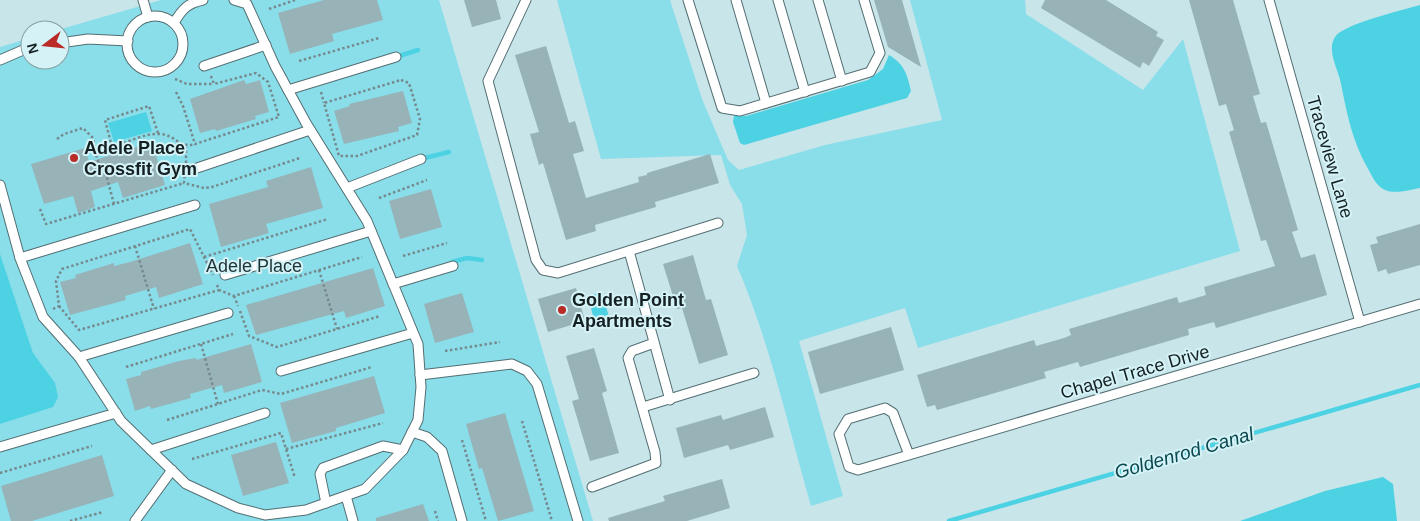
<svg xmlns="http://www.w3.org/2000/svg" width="1420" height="521" font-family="Arial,sans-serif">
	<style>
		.green { fill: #89deea }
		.water { fill: #4cd2e3 }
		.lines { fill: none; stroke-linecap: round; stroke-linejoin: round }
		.stream { stroke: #4cd2e3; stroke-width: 4.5 }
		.building { fill: #97b3b8 }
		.lane-casing { stroke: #536e72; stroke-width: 11 }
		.path { stroke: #768a8e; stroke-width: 2.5; stroke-dasharray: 2.5 2.5; stroke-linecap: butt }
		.lane { stroke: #fff; stroke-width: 9 }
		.poi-dot { fill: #ba2b27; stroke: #d5f3f7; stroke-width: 2 }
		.labels { text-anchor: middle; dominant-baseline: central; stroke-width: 4; stroke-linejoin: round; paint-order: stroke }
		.poi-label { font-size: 18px; font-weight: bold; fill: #152022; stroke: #d5f3f7; text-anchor: start }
		.street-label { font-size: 18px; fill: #152022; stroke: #d5f3f7 }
		.park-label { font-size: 18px; fill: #1d3437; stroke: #d5f3f7 }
		.water-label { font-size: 19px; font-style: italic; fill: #0c484f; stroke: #d5f3f7 }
	</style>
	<rect width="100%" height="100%" fill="#c8e5ea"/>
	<g class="green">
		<polygon points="161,0 439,0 593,521 0,521 0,47 30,38 30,60 60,60 58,30"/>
		<path d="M557 0H670L702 99 728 160 739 170 825 145 942 120 910 0H1025L1026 14 1143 90 1183 39 1240 251 918 348 905 308 799 341 843 496 811 506C788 426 770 343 737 266L747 235 742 204 730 185 721 155 601 159Z"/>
	</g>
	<g class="water">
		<path d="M1420 5V188C1409 190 1393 195 1383 189 1374 183 1372 175 1367 167 1352 140 1347 114 1341 84 1339 70 1326 51 1335 37 1343 24 1403 10 1420 5Z"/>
		<path d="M889 55C905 65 907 74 911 91L907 98 744 145 740 143 733 122 734 116H746L868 80 883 69Z"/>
		<polygon points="146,112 152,131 114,142 108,123"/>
		<polygon points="0,254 33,353 55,383 58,397 53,407 0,424"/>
		<polygon points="602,292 609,317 595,324 588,296"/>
		<polygon points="1383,477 1393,484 1397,521 1240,521 1325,491"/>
	</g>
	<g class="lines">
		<g class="stream">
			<polyline points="399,56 418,50"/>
			<polyline points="425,158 449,152"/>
			<polyline points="452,262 467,258 482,260"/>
			<polyline points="949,521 1420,385"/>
		</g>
	</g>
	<g class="building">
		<polygon points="324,0 377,0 383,20 332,34 334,41 290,54 278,13"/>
		<polygon points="464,0 496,0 501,19 472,27"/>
		<polygon points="874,0 902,0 921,67 888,47"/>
		<polygon points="1045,0 1106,0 1158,32 1156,36 1164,40 1149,66 1143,62 1140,68 1041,8"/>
		<polygon points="1189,0 1233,0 1260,94 1253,96 1261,123 1266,122 1298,230 1292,232 1301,258 1315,254 1327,295 1216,328 1214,322 1188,329 1189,335 1080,367 1078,362 1071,364 1044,372 1046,378 937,410 935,405 927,407 917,375 1034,340 1036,346 1064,338 1071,335 1069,329 1177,297 1179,303 1206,295 1204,287 1275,266 1266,240 1261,241 1229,132 1234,130 1226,104 1219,106"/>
		<polygon points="546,46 569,123 575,121 584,151 573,154 586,198 639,182 638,177 647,175 647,173 710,154 719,183 655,202 656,207 595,225 596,231 566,240 543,163 539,165 530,134 539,132 515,55"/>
		<polygon points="244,80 246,84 260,80 269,112 255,116 256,119 216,131 215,129 200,133 190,99"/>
		<polygon points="403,91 412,123 398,127 399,131 344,144 334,111 350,106 349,104"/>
		<polygon points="152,142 165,185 123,198 118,182 91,191 95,207 78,213 73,196 44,204 31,164 85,148 89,162"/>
		<polygon points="311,167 323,208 266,224 269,233 221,247 209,204 268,187 266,181"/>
		<polygon points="431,189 442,227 400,239 389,201"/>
		<polygon points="1420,224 1420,265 1388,274 1386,269 1378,272 1370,245 1378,243 1376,237"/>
		<polygon points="190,243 203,284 159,298 156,287 125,296 126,300 70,315 60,282 76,278 75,275 114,263 114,266 130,262"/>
		<polygon points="693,255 706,300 711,299 728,355 699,364 682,308 677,309 663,264"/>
		<polygon points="373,268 385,306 346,318 344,311 256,335 246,305"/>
		<polygon points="576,288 585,321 548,332 538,299"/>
		<polygon points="462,293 474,332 435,343 424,304"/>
		<polygon points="891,327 904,370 820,394 808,352"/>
		<polygon points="251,344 262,382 224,393 222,385 190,394 191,398 151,409 150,406 135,411 126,379 141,375 141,372 179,361 196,358 196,360"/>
		<polygon points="594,348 607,391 602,393 619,453 590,461 572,401 579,399 566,356"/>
		<polygon points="374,376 385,413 336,428 336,431 292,443 280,403"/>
		<polygon points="765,407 774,437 730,450 728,445 684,458 676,428 721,415 723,420"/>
		<polygon points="505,413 534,511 498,521 482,468 479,469 466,424"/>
		<polygon points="276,442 289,483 243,496 231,455"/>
		<polygon points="102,455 114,496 32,521 11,521 1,486"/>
		<polygon points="722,479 730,508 687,521 609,521 608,518 665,501 663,496"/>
		<polygon points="423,504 429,521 376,521 376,518"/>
	</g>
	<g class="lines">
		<defs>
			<g id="lane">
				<polyline points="143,0 148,17"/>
				<polyline points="526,0 488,81 536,260 543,270 558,273 718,223"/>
				<polyline points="688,0 722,108 740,111 870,72 880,53 864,0"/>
				<polyline points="736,0 766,103"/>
				<polyline points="778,0 805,92"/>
				<polyline points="818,0 842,81"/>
				<polyline points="1269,0 1360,322"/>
				<circle cx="155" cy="44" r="28"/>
				<path d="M174 23C182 9 188 3 203 0"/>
				<polyline points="60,43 88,39 128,41"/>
				<polyline points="0,60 30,47"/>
				<polyline points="204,66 266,45"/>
				<polyline points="288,90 396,57"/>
				<polyline points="197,168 310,130"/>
				<polyline points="0,185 20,258 43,317 79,357 121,421 186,484 238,508 265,515 306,510 365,489 403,450 418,420 421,387 418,344 367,221 306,123 275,66 247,4 234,0"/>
				<polyline points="347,188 421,159"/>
				<polyline points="629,251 670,400"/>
				<polyline points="20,258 195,205"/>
				<polyline points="225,275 371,231"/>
				<polyline points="393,284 453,266"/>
				<polyline points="79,357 228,313"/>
				<polyline points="281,371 413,333"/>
				<polyline points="420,375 512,364 527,371 537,384 578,521"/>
				<polyline points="643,407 754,373"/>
				<polyline points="412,432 427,437 442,451 462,521"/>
				<polyline points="0,447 116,413"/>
				<polyline points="151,450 265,413"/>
				<polyline points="909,455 893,413 885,408 848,419 839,434 849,467 858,470 1420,304"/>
				<polyline points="592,487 656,463 655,452 628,358 632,351 654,343"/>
				<polyline points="346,496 353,521"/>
				<polyline points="326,503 320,474 323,468 383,446 403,450"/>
				<polyline points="135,521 172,470"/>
			</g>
		</defs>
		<use href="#lane" class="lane-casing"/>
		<g class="path">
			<polyline points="269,9 295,0"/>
			<polyline points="299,61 379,38"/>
			<polyline points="175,79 187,84 214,84"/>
			<polygon points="401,80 409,83 420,119 417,135 357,156 339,156 324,103"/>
			<polyline points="176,92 183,106 195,144 279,117 268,82 256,73 214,84 211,76"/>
			<polyline points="321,92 324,103"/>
			<path d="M158 133 149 106 105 120 112 147C126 143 145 133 159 134 175 134 179 149 195 144"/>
			<polyline points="57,139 64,134 83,128 93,138 97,159 107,178 114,204"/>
			<polyline points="97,151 112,147"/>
			<polyline points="186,163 186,147"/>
			<polyline points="185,171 184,183 204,188 212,187 300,158"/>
			<polyline points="379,198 427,180"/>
			<polyline points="40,209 46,224 184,183"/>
			<polyline points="135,246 154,309"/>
			<polyline points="403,256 447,243"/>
			<polyline points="204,257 328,219"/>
			<polyline points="319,270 337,329"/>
			<polyline points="217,285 219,290 234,296 362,257"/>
			<polyline points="234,296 238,306"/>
			<polyline points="59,306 79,330 219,290"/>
			<polyline points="53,309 59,306 56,281 62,269 190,229 213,275"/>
			<polyline points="240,311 249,336 277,347 380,316"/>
			<polyline points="201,344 218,404"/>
			<polyline points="445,351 500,342"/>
			<polyline points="126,367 233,334"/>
			<polyline points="167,420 262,390 281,394 372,367"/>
			<polyline points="522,421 552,521"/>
			<polyline points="462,440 486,521"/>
			<polyline points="286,449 383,423"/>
			<polyline points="192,459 281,433 295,478"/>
			<polyline points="0,473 92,446"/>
			<polyline points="435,511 438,521"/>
			<polyline points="70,521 103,512"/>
		</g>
		<use href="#lane" class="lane"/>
	</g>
	<g class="poi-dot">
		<circle cx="74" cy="158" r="5"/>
		<circle cx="562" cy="310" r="5"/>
	</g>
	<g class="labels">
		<g class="poi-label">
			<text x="84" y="148">Adele Place<tspan x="84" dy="21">Crossfit Gym</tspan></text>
			<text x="572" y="300">Golden Point<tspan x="572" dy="21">Apartments</tspan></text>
		</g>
		<g class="street-label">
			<text transform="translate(1330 157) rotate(74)">Traceview Lane</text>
			<text transform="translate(1135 372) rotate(-16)">Chapel Trace Drive</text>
		</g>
		<g class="park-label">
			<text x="254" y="266">Adele Place</text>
		</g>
		<g class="water-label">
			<text transform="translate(1184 453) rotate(-16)">Goldenrod Canal</text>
		</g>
	</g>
	<g transform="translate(45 45) rotate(254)"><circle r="24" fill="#d5f3f7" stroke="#889fa2"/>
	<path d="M0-4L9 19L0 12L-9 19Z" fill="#ba2b27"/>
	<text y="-8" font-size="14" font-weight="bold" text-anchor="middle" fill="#152022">N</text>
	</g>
</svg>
